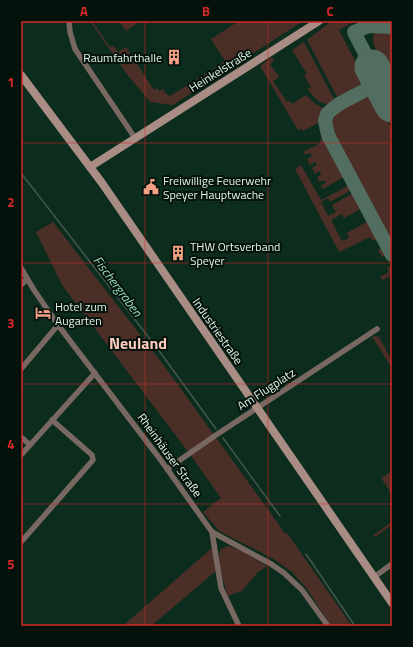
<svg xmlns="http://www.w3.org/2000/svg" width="413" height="647" font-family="'Titillium Web',sans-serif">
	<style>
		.green { fill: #4b2f27 }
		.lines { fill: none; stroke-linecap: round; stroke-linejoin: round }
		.stream { stroke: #44554a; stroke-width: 1.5 }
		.taxiway { stroke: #526e60; stroke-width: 14 }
		.runway { stroke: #526e60; stroke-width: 35 }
		.street { stroke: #796862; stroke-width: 5.5 }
		.secondary { stroke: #a98d85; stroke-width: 8 }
		.grid { fill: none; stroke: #d62828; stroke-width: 1; stroke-opacity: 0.55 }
		.labels { text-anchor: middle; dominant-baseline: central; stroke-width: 4; stroke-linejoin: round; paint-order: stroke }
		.poi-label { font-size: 12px; fill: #e2f5ea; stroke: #05120b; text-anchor: start }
		.street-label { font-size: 12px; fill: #e2f5ea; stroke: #05120b }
		.water-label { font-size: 13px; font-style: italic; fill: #9adebb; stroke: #05120b }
		.district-label { font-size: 16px; font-weight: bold; fill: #fccbbc; stroke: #05120b }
		.neatline { fill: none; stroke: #d62828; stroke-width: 1.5 }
		.grid-label { font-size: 13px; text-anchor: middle; font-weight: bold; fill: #d62828 }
	</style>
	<rect width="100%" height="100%" fill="#0c2c1e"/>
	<g class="green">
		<polygon points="90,21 92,21 110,47 114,46 118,52 126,47 154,90 157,88 159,91 163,89 166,94 170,96 207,73 213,71 215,68 225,61 211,39 239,21 303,21 173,105 150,102 126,73"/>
		<polygon points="119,21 135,21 136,24 126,31"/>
		<path d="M332 21H355L339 30 366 82C364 91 350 97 341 99L338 98 336 95 307 40Z"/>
		<rect x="362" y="21" width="30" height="2"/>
		<path d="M381 30H392V70C382 64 370 45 374 34Z"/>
		<polygon points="304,42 334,99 334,103 331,106 318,101 307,89 311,87 304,76 307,74 292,50"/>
		<polygon points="272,57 274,61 270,64 279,77 273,81 287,102 290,101 292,104 306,95 314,103 324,109 325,112 322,121 303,131 301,129 298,130 260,66"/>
		<path d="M371 93 375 96 392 130V248L329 127V119C334 109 360 95 371 93Z"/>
		<polygon points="326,137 347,175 323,189 321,185 326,183 324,180 319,182 317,177 321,175 320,171 315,174 312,168 317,165 315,162 310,165 307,159 312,156 310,153 305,155 303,152 321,143 320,140"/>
		<polygon points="301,165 321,200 352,184 353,189 330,202 328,198 321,202 328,216 336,212 332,205 353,193 356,194 364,207 344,218 342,214 331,220 342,241 349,238 347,233 370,220 380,238 373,241 370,237 339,252 295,169"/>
		<polygon points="53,222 165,367 277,522 285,534 287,533 352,626 331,626 307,589 292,572 272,558 219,531 203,512 221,498 192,457 62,285 36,232"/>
		<polygon points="385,247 389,254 382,257 378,250"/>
		<polygon points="392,265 392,278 391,276 380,281 382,279 380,277 389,272 387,268"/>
		<polygon points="375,336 379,337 392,361 392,368 372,337"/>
		<polygon points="392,471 392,494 381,478"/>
		<polygon points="392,522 392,525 375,537 373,535"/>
		<path d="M228 546 242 551 267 566 257 573 242 591 228 596C225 586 215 558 221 549Z"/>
		<polygon points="212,548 217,570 151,626 126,626 125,624"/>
	</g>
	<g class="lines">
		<g class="stream">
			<polyline points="21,173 157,348 216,429"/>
			<polyline points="223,438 280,516"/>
			<polyline points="306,554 355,626"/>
		</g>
		<g class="taxiway">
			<polyline points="372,67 354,32 369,26 392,27"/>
			<polyline points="386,94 380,87 371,87 339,104 330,111 327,114 325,121 328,135 392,255"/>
		</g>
		<polyline class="runway" points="372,67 392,105"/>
		<g class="street">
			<polyline points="69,21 70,32 75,49 135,138"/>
			<polyline points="21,268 34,290 58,325 160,459 212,532 271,564 284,573 302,590 328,626"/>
			<polyline points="21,285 27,279"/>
			<polyline points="21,369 58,325"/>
			<polyline points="21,437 30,445"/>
			<polyline points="21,455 95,373"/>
			<polyline points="167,469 216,435 377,329"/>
			<polyline points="212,532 221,588 239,626"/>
			<polyline points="21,542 93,460 92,455 52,420"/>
			<polyline points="374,577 392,564"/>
		</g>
		<g class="secondary">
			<polyline points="21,75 102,183 392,603"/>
			<polyline points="90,167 319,21"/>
		</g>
	</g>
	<path class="grid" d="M145 21V626M268 21V626M21 143H392M21 263H392M21 384H392M21 504H392"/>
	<defs>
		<symbol id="building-bare" viewBox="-9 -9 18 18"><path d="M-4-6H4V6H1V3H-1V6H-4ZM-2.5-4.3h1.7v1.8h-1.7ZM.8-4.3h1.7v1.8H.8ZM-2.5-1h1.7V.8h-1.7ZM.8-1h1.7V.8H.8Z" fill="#f39f85" stroke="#05120b" stroke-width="2.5" paint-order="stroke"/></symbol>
		<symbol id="civic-bare" viewBox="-9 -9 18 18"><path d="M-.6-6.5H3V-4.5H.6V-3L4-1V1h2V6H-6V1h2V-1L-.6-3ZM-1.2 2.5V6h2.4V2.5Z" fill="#f39f85" stroke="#05120b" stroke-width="2.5" paint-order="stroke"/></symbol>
		<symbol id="hotel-bare" viewBox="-9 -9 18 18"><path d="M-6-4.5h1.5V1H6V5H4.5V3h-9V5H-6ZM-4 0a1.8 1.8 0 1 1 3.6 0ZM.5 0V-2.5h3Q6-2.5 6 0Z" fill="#f39f85" stroke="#05120b" stroke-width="2.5" paint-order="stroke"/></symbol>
	</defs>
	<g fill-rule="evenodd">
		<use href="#building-bare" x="163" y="46" width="22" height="22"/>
		<use href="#civic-bare" x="140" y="176" width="22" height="22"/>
		<use href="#building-bare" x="167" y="242" width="22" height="22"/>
		<use href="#hotel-bare" x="32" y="302" width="22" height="22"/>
	</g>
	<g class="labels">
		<g class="poi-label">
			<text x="162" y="57" text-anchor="end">Raumfahrthalle</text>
			<text x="163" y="180">Freiwillige Feuerwehr<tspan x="163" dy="14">Speyer Hauptwache</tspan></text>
			<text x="190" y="246">THW Ortsverband<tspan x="190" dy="14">Speyer</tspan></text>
			<text x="55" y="306">Hotel zum<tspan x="55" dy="14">Augarten</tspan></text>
		</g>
		<g class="street-label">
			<text transform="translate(220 70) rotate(-32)">Heinkelstraße</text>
			<text transform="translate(218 331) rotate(55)">Industriestraße</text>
			<text transform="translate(266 389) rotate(-33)">Am Flugplatz</text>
			<text transform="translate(170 455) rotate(54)">Rheinhäuser Straße</text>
		</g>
		<g class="water-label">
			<text transform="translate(118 286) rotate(53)">Fischergraben</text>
		</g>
		<g class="district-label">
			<text x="138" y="343">Neuland</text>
		</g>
	</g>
	<rect width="413" height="647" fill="none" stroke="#05120b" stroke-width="44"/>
	<rect x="22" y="22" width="369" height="603" class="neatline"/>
	<g class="grid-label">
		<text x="84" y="16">A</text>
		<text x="206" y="16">B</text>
		<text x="330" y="16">C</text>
		<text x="11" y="87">1</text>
		<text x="11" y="207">2</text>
		<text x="11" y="328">3</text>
		<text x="11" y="449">4</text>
		<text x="11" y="569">5</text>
	</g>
</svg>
